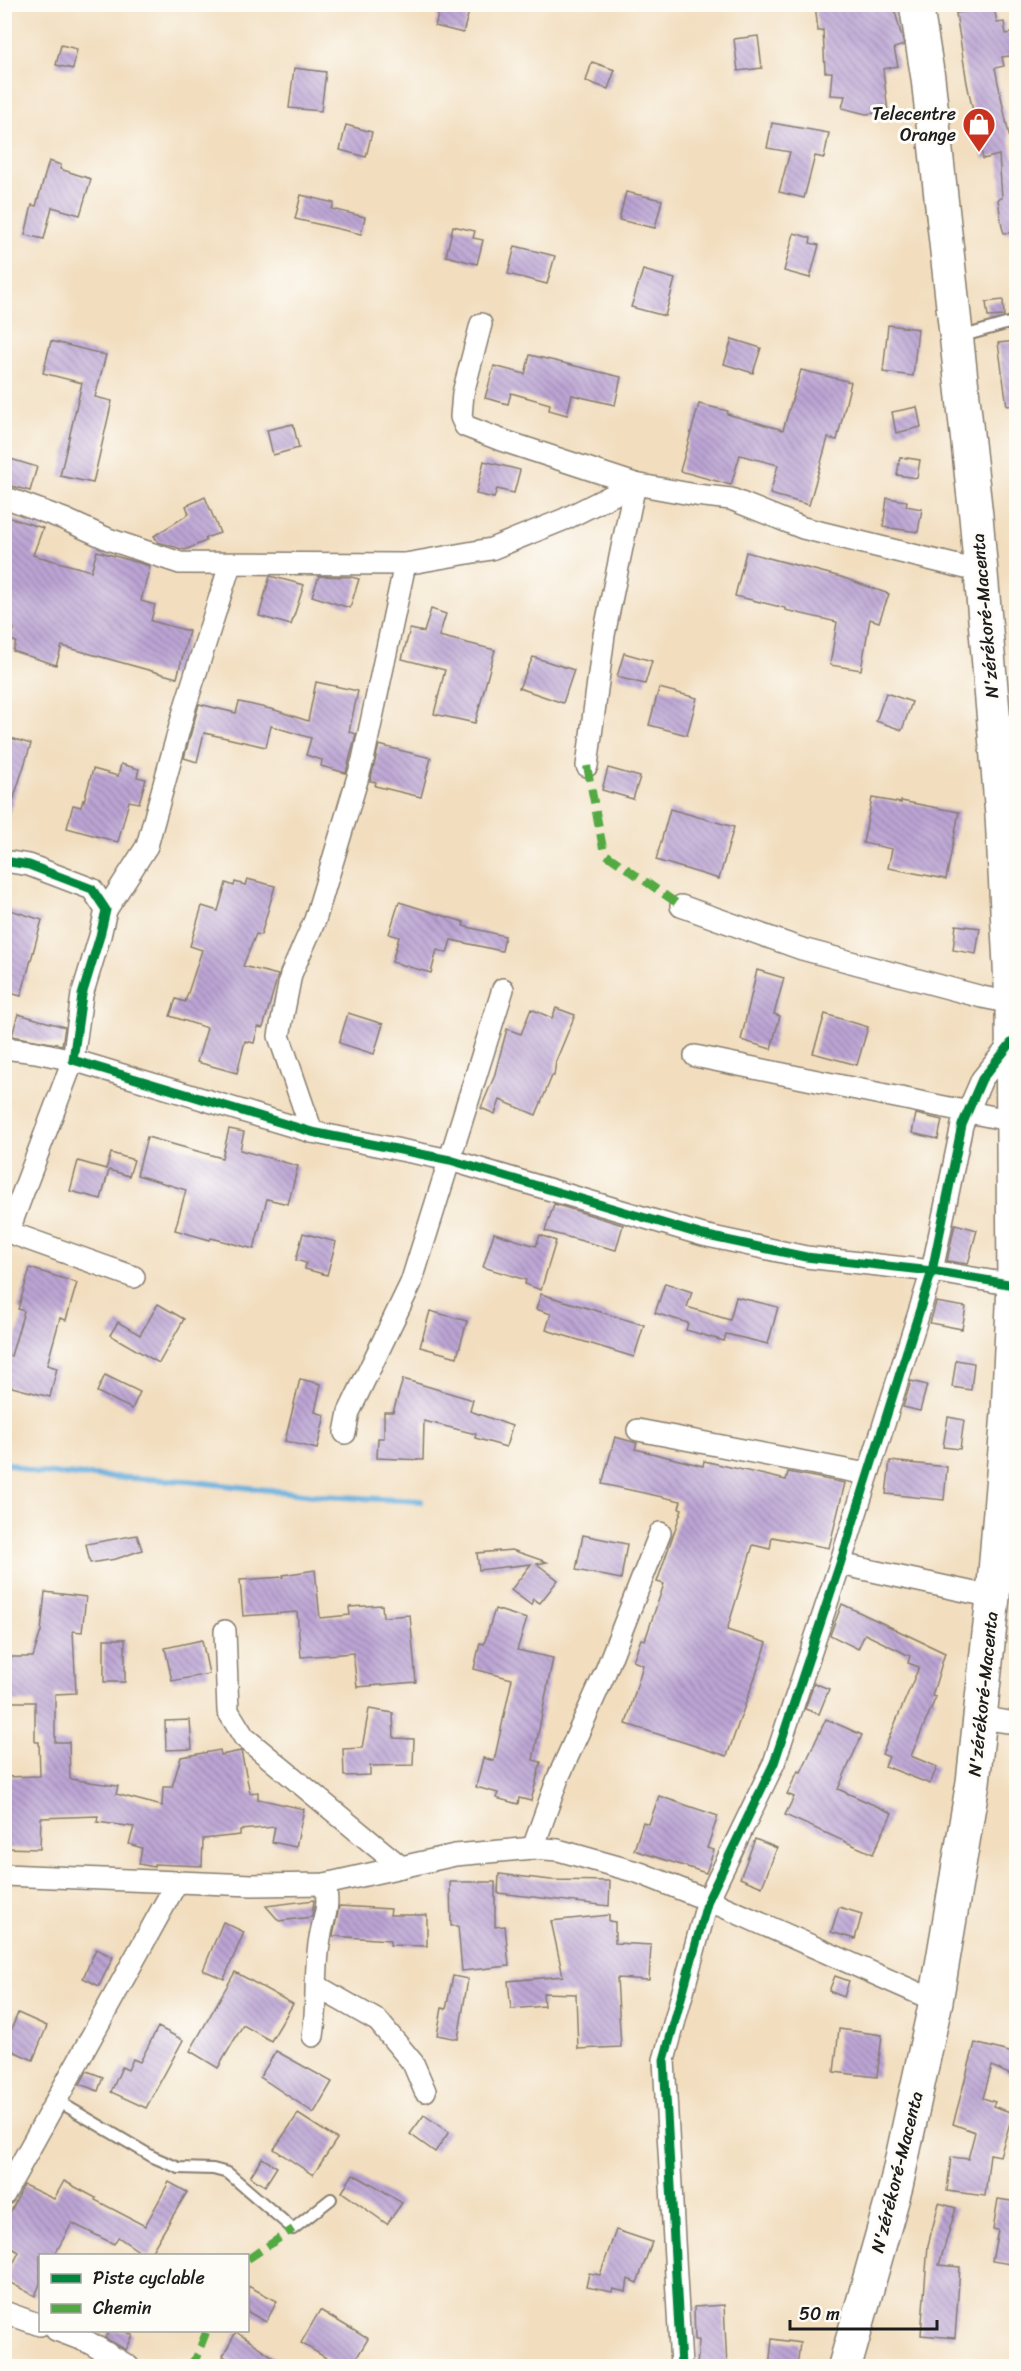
<svg xmlns="http://www.w3.org/2000/svg" width="1021" height="2371" font-family="Sriracha,sans-serif">
	<style>
		.lines { fill: none; stroke-linecap: round; stroke-linejoin: round }
		.stream { stroke: #64acdb; stroke-width: 6 }
		.building { fill: url(#building-back-hatch) }
		.service-casing { stroke: #877d6e; stroke-width: 14 }
		.minor-casing { stroke: #877d6e; stroke-width: 24 }
		.trunk-casing { stroke: #877d6e; stroke-width: 36 }
		.service { stroke: #fff; stroke-width: 10 }
		.minor { stroke: #fff; stroke-width: 21 }
		.trunk { stroke: #fff; stroke-width: 33 }
		.quiet { stroke: #52a943; stroke-width: 8; stroke-dasharray: 15 8; stroke-linecap: butt }
		.cycleway-casing { stroke: #fdfcf7; stroke-width: 13 }
		.cycleway { stroke: #00873e; stroke-width: 9 }
		.labels { text-anchor: middle; dominant-baseline: central; stroke-width: 6; stroke-linejoin: round; paint-order: stroke }
		.poi-label { font-size: 18px; fill: #1c1c1c; stroke: #fdfcf7; text-anchor: end }
		.street-label { font-size: 18px; fill: #1c1c1c; stroke: #fdfcf7 }
	</style>
	<defs>
		<pattern id="building-back-hatch" width="6" height="6" patternUnits="userSpaceOnUse" patternTransform="scale(1.5)"><rect width="6" height="6" fill="#bca4d4"/><path d="M-1 5l2 2M0 0l6 6M5-1l2 2" fill="none" stroke="#9885ab"/></pattern>
	</defs>
	<rect width="100%" height="100%" fill="#fdfcf7"/>
	<filter id="ink" filterUnits="userSpaceOnUse"><feTurbulence type="fractalNoise" baseFrequency=".0167" numOctaves="2"/><feDisplacementMap in="SourceGraphic" scale="12" xChannelSelector="R" yChannelSelector="G"/><feConvolveMatrix kernelMatrix="1 2 1 2 8 2 1 2 1" color-interpolation-filters="sRGB"/></filter>
	<filter id="wash" filterUnits="userSpaceOnUse"><feTurbulence type="fractalNoise" baseFrequency=".008" numOctaves="4" result="noise"/><feDisplacementMap in="SourceGraphic" scale="24" xChannelSelector="R" yChannelSelector="G"/><feGaussianBlur stdDeviation="1.35" result="paint"/><feColorMatrix in="noise" values="0 0 0 0 0 0 0 0 0 0 0 0 0 0 0 0 0 1.4 0 .05"/><feComposite in="paint" operator="in"/></filter>
	<g filter="url(#wash)">
		<rect width="100%" height="100%" fill="#f2debf"/>
		<g class="lines">
			<polyline class="stream" points="4,1462 36,1473 187,1481 322,1496 421,1501"/>
		</g>
		<g id="blocks">
			<g class="building">
				<polygon points="441,4 471,4 463,33 435,26"/>
				<polygon points="815,4 893,4 904,45 894,48 898,66 883,69 888,112 866,114 842,108 845,96 830,95 832,72 825,72 823,30 818,31"/>
				<polygon points="994,7 997,23 1004,22 1006,34 1017,32 1017,55 1002,57 1004,66 995,68 1014,159 1017,159 1017,232 1004,233 1002,227 998,199 1002,198 999,155 983,159 967,83 956,13"/>
				<polygon points="758,36 762,68 738,71 734,39"/>
				<polygon points="61,45 77,49 73,69 56,65"/>
				<polygon points="592,62 615,70 608,89 586,81"/>
				<polygon points="294,68 326,72 321,111 289,108"/>
				<polygon points="772,123 829,133 824,158 815,156 804,198 779,192 790,152 767,148"/>
				<polygon points="346,125 372,132 366,157 340,150"/>
				<polygon points="49,161 61,165 60,169 91,179 80,215 52,207 44,239 25,235 32,205 36,206"/>
				<polygon points="626,192 662,200 655,228 619,220"/>
				<polygon points="301,195 334,203 332,209 365,217 361,234 295,219"/>
				<polygon points="453,226 475,231 473,238 483,240 477,264 446,256"/>
				<polygon points="794,233 811,238 810,243 819,245 810,278 784,271"/>
				<polygon points="515,246 555,256 547,284 508,274"/>
				<polygon points="643,270 675,279 665,316 631,307"/>
				<polygon points="1003,300 1004,316 988,317 986,302"/>
				<polygon points="888,325 918,329 913,376 883,372"/>
				<polygon points="732,339 761,348 753,373 724,364"/>
				<polygon points="51,341 106,355 95,397 112,401 93,483 60,476 82,383 43,373"/>
				<polygon points="1017,341 1017,405 1007,406 998,343"/>
				<polygon points="530,355 621,377 615,405 572,395 567,415 549,410 550,404 511,393 508,404 485,398 494,366 525,374"/>
				<polygon points="801,370 851,382 837,440 828,438 809,505 770,494 778,465 740,455 731,485 680,471 699,404 728,411 727,414 783,430"/>
				<polygon points="917,407 921,427 896,433 892,412"/>
				<polygon points="293,424 299,448 273,455 267,430"/>
				<polygon points="4,457 37,467 30,491 4,484"/>
				<polygon points="900,457 920,460 917,478 897,475"/>
				<polygon points="484,461 520,470 514,493 497,489 494,498 476,494"/>
				<polygon points="205,497 220,533 205,538 206,541 185,550 158,542 154,536 189,514 186,506"/>
				<polygon points="887,498 907,501 906,506 922,509 918,532 883,527"/>
				<polygon points="4,516 43,528 33,555 91,571 97,551 150,566 141,601 155,605 151,621 189,631 177,678 62,646 56,665 13,651 16,642 11,640 14,629 4,627"/>
				<polygon points="746,552 841,577 889,594 879,622 870,619 861,670 830,665 837,622 785,610 785,608 735,596"/>
				<polygon points="270,576 304,585 291,625 259,616"/>
				<polygon points="319,576 351,577 359,579 350,608 312,596"/>
				<polygon points="431,609 446,614 439,636 495,650 475,723 434,714 445,670 402,659 410,629 424,632"/>
				<polygon points="624,653 652,661 645,684 617,677"/>
				<polygon points="533,657 574,670 563,703 519,688"/>
				<polygon points="316,682 358,691 349,732 356,734 346,773 321,766 322,760 306,755 311,738 271,726 266,747 204,733 197,762 184,758 199,704 236,713 239,702 275,710 308,721"/>
				<polygon points="659,688 697,698 687,735 649,725"/>
				<polygon points="886,693 912,702 902,730 876,721"/>
				<polygon points="4,736 31,744 8,816 4,815"/>
				<polygon points="379,745 431,758 421,797 375,786 376,782 370,781"/>
				<polygon points="121,764 139,769 137,777 146,779 139,803 129,801 118,842 67,828 73,805 81,807 83,800 84,801 93,769 118,776"/>
				<polygon points="608,768 640,777 633,799 602,790"/>
				<polygon points="872,798 901,803 901,801 959,812 946,879 888,868 892,849 863,843"/>
				<polygon points="670,809 734,827 719,879 656,860"/>
				<polygon points="247,879 275,886 261,935 256,934 243,966 278,975 263,1028 258,1027 254,1043 245,1041 237,1073 197,1062 207,1028 170,1016 176,999 185,1002 202,950 190,946 202,906 218,911 226,883 234,886 235,882 245,885"/>
				<polygon points="399,902 464,922 463,926 505,936 502,951 451,940 447,953 437,950 431,973 392,962 399,937 389,934"/>
				<polygon points="4,908 42,920 21,996 6,992 10,978 4,976 10,954 4,952"/>
				<polygon points="956,925 980,928 976,954 953,950"/>
				<polygon points="757,970 784,978 774,1014 780,1016 771,1049 741,1040"/>
				<polygon points="556,1008 575,1015 556,1061 554,1076 552,1076 536,1115 500,1100 495,1114 481,1108 494,1077 507,1029 521,1034 531,1009 552,1018"/>
				<polygon points="348,1013 383,1024 374,1054 339,1043"/>
				<polygon points="18,1014 65,1027 62,1045 12,1036"/>
				<polygon points="825,1014 868,1027 857,1065 813,1053"/>
				<polygon points="916,1114 942,1120 938,1139 912,1133"/>
				<polygon points="229,1129 244,1132 240,1150 298,1166 288,1204 267,1199 254,1249 211,1238 210,1240 175,1230 186,1190 137,1175 147,1137 222,1158"/>
				<polygon points="111,1153 134,1160 129,1176 109,1170 101,1199 70,1191 78,1161 106,1169"/>
				<polygon points="554,1204 623,1225 616,1250 545,1231"/>
				<polygon points="955,1224 977,1230 968,1264 947,1261"/>
				<polygon points="303,1233 336,1242 327,1275 305,1269 306,1263 296,1260"/>
				<polygon points="494,1233 536,1246 540,1235 556,1241 541,1290 525,1284 526,1280 483,1267"/>
				<polygon points="30,1268 77,1283 66,1320 60,1318 47,1365 57,1368 50,1397 4,1385 4,1354 11,1356 24,1311 18,1309"/>
				<polygon points="665,1283 692,1292 687,1307 730,1320 736,1297 778,1307 768,1344 726,1334 724,1341 686,1330 688,1323 655,1313"/>
				<polygon points="541,1294 644,1325 634,1357 546,1330 551,1314 536,1309"/>
				<polygon points="936,1302 966,1307 962,1329 930,1323"/>
				<polygon points="158,1304 184,1319 159,1363 110,1335 118,1322 140,1335"/>
				<polygon points="430,1311 467,1321 457,1357 420,1347"/>
				<polygon points="956,1360 974,1363 971,1390 952,1387"/>
				<polygon points="105,1375 140,1392 132,1409 97,1392"/>
				<polygon points="300,1379 321,1384 315,1412 325,1415 317,1449 285,1441"/>
				<polygon points="403,1379 473,1400 470,1411 512,1426 506,1447 475,1438 476,1434 424,1421 423,1460 377,1458 378,1438 384,1438 384,1412 393,1412"/>
				<polygon points="911,1381 927,1385 920,1411 903,1407"/>
				<polygon points="948,1417 964,1420 960,1449 943,1447"/>
				<polygon points="615,1437 637,1443 635,1449 703,1466 704,1461 786,1480 788,1472 845,1483 829,1548 772,1537 770,1549 753,1545 727,1630 767,1643 727,1756 626,1724 643,1665 633,1661 641,1639 645,1640 664,1584 657,1582 682,1509 679,1508 681,1501 602,1484"/>
				<polygon points="890,1461 947,1467 944,1500 886,1494"/>
				<polygon points="137,1535 142,1550 116,1559 90,1563 86,1544"/>
				<polygon points="583,1535 627,1544 621,1579 576,1570"/>
				<polygon points="512,1550 547,1562 537,1564 558,1580 540,1603 533,1599 531,1605 511,1590 531,1564 479,1570 477,1553"/>
				<polygon points="315,1570 320,1618 350,1615 349,1607 382,1605 383,1617 410,1615 416,1682 357,1687 353,1653 301,1657 297,1612 243,1616 240,1580 283,1577 283,1575"/>
				<polygon points="45,1592 86,1597 82,1632 73,1631 76,1693 55,1694 55,1742 69,1742 70,1779 118,1786 116,1794 162,1806 163,1787 172,1787 181,1757 220,1750 221,1755 241,1751 250,1793 258,1792 258,1799 304,1809 296,1847 272,1842 275,1827 240,1830 240,1835 203,1839 202,1866 154,1864 154,1867 139,1864 142,1848 129,1844 134,1827 97,1822 98,1816 41,1818 40,1849 4,1848 4,1777 40,1776 39,1742 35,1742 35,1702 4,1702 4,1657 33,1657 41,1631"/>
				<polygon points="842,1604 945,1653 932,1696 936,1697 911,1756 937,1767 930,1784 885,1766 889,1757 882,1754 919,1667 908,1663 910,1656 865,1634 858,1649 830,1635"/>
				<polygon points="495,1609 527,1619 517,1650 553,1658 533,1760 541,1762 531,1801 519,1798 518,1804 496,1798 498,1793 476,1787 483,1758 494,1761 512,1679 474,1669 480,1643 484,1644"/>
				<rect x="104" y="1639" width="21" height="43"/>
				<polygon points="202,1640 209,1674 172,1681 165,1648"/>
				<polygon points="814,1683 829,1689 819,1714 805,1709"/>
				<polygon points="369,1709 393,1713 394,1738 414,1739 413,1765 370,1766 370,1775 344,1776 343,1749 362,1748"/>
				<polygon points="826,1719 862,1735 838,1789 892,1813 873,1854 785,1815 794,1797 787,1794 798,1771 801,1772"/>
				<polygon points="190,1720 192,1749 166,1750 165,1721"/>
				<polygon points="659,1796 718,1816 707,1848 714,1850 706,1873 634,1850 643,1822 649,1824"/>
				<polygon points="755,1839 777,1848 762,1887 740,1878"/>
				<polygon points="499,1874 551,1880 610,1881 609,1906 498,1893"/>
				<polygon points="450,1882 495,1882 495,1927 505,1926 509,1966 462,1971 458,1926 451,1926"/>
				<polygon points="314,1900 312,1917 279,1921 266,1906"/>
				<polygon points="339,1906 391,1909 390,1915 427,1915 427,1946 390,1945 390,1940 333,1936"/>
				<polygon points="839,1907 862,1914 855,1939 831,1932"/>
				<polygon points="609,1915 609,1921 615,1922 615,1943 651,1945 649,1980 617,1978 621,2047 578,2049 576,1994 543,1993 544,2006 511,2009 508,1981 563,1976 551,1921"/>
				<polygon points="223,1922 244,1932 224,1979 203,1970"/>
				<polygon points="96,1949 113,1957 99,1986 83,1978"/>
				<polygon points="235,1972 293,2004 271,2041 243,2025 218,2068 190,2051"/>
				<polygon points="453,1976 468,1979 458,2039 437,2035 442,2008 446,2009"/>
				<polygon points="835,1976 849,1981 844,1997 829,1991"/>
				<polygon points="18,2013 47,2026 33,2060 4,2047"/>
				<polygon points="158,2027 183,2040 146,2108 111,2092 122,2067 128,2070 133,2059 140,2062"/>
				<polygon points="839,2029 882,2035 877,2077 834,2072"/>
				<polygon points="975,2043 1017,2054 1017,2078 992,2066 983,2098 995,2102 993,2106 1013,2113 1000,2156 990,2154 985,2196 947,2191 951,2157 968,2159 975,2132 953,2124"/>
				<polygon points="276,2051 332,2082 314,2113 260,2077"/>
				<polygon points="87,2071 103,2077 98,2091 80,2084"/>
				<polygon points="298,2114 337,2139 313,2175 274,2149"/>
				<polygon points="424,2115 449,2132 435,2152 410,2134"/>
				<polygon points="262,2158 277,2167 265,2186 250,2177"/>
				<polygon points="353,2174 370,2184 371,2183 402,2203 387,2224 342,2192"/>
				<polygon points="64,2181 96,2198 95,2200 145,2226 169,2182 187,2192 149,2256 146,2256 118,2237 114,2244 72,2223 54,2256 40,2256 40,2284 35,2296 5,2280 19,2252 4,2244 4,2208 11,2211 24,2185 54,2199"/>
				<polygon points="998,2199 1017,2202 1017,2221 1010,2264 992,2261 998,2230 993,2229"/>
				<polygon points="939,2203 956,2208 939,2265 960,2267 955,2338 921,2335 928,2245"/>
				<polygon points="616,2230 652,2242 637,2283 628,2279 626,2292 613,2289 612,2292 586,2287 589,2273 600,2275"/>
				<polygon points="248,2286 277,2301 266,2322 248,2312"/>
				<polygon points="724,2305 727,2367 697,2367 699,2340 695,2340 694,2307"/>
				<polygon points="320,2310 368,2339 351,2367 341,2367 301,2343"/>
				<polygon points="109,2331 124,2331 133,2335 126,2350 105,2338"/>
				<polygon points="236,2332 288,2367 242,2367 223,2356"/>
				<polygon points="772,2339 800,2343 797,2367 769,2367"/>
			</g>
		</g>
	</g>
	<g filter="url(#ink)">
		<use href="#blocks" fill-opacity="0" stroke="#877d6e" stroke-width="1.5"/>
		<g class="lines">
			<defs>
				<g id="service">
					<polyline points="960,337 1016,321"/>
					<polyline points="56,2100 153,2157 179,2168 213,2169 228,2173 293,2229 331,2199"/>
				</g>
				<g id="minor">
					<polyline points="481,324 463,393 461,417 465,426 501,440 635,484"/>
					<polyline points="4,497 64,519 108,539 180,563 405,564 491,549 565,519 635,484"/>
					<polyline points="587,766 604,635 635,484 696,495 731,499 803,528 982,572"/>
					<polyline points="4,861 29,865 92,889 106,910 100,936 82,995 73,1060 312,1132 450,1160 703,1235 806,1257 932,1271 1014,1285"/>
					<polyline points="681,906 802,949 982,997 1012,1003"/>
					<polyline points="106,910 147,846 186,704 230,565"/>
					<polyline points="4,1048 36,1052 73,1060 8,1232 4,1232"/>
					<polyline points="695,1056 1013,1121"/>
					<polyline points="312,1132 279,1036 291,974 315,920 363,760 405,564"/>
					<polyline points="8,1232 134,1277"/>
					<polyline points="638,1430 867,1474"/>
					<polyline points="345,1433 349,1412 411,1283 503,989"/>
					<polyline points="840,1564 993,1597"/>
					<polyline points="225,1631 228,1711 244,1737 401,1867"/>
					<polyline points="981,1718 1016,1723"/>
					<polyline points="533,1848 558,1778 605,1673 660,1533"/>
					<polyline points="4,1875 252,1885 325,1884 455,1855 533,1848 558,1850 640,1873 708,1900 936,2001"/>
					<polyline points="318,1987 378,2021 413,2063 425,2091"/>
					<path d="M313 2036C318 2004 314 1970 320 1938 324 1916 330 1907 325 1884"/>
					<polyline points="4,2195 177,1882"/>
					<polyline points="4,2312 40,2325"/>
					<polyline points="56,2330 88,2342 128,2366"/>
					<polyline points="681,2366 664,2060 708,1900 774,1763 840,1564 932,1271 962,1125 982,1079 1012,1042"/>
				</g>
				<polyline id="trunk" points="845,2366 896,2186 936,2001 973,1782 993,1597 1008,1413 1014,1285 1012,1003 1002,815 976,516 928,78 916,4"/>
			</defs>
			<use href="#service" class="service-casing"/>
			<use href="#minor" class="minor-casing"/>
			<use href="#trunk" class="trunk-casing"/>
			<use href="#service" class="service"/>
			<use href="#minor" class="minor"/>
			<use href="#trunk" class="trunk"/>
			<g class="quiet">
				<polyline points="587,766 604,853 681,906"/>
				<polyline points="248,2259 293,2229"/>
				<polyline points="189,2366 196,2358 207,2330"/>
			</g>
			<defs>
				<g id="cycleway">
					<polyline points="4,861 29,865 92,889 106,910 100,936 82,995 73,1060 312,1132 450,1160 703,1235 806,1257 932,1271 1014,1285"/>
					<polyline points="681,2366 664,2060 708,1900 774,1763 840,1564 932,1271 962,1125 982,1079 1012,1042"/>
				</g>
			</defs>
			<use href="#cycleway" class="cycleway-casing"/>
			<use href="#cycleway" class="cycleway"/>
		</g>
	</g>
	<defs>
		<symbol id="shop-pin" viewBox="-11 -11 22 30"><path d="M0 17L-7.5 6A9.5 9.5 0 1 1 7.5 6Z" fill="#c8321e" stroke="#fdfcf7"/><path d="M-5-2.5h2.3a2.7 3.5 0 0 1 5.4 0H5L5.5 6h-11ZM-1.5-2.5h3a1.5 2.3 0 0 0-3 0Z" fill="#fff"/></symbol>
	</defs>
	<g fill-rule="evenodd">
		<use href="#shop-pin" x="960" y="105" width="38" height="52"/>
	</g>
	<g class="labels">
		<g class="poi-label">
			<text x="956" y="114">Telecentre<tspan x="956" dy="21">Orange</tspan></text>
		</g>
		<g class="street-label">
			<text transform="translate(985 616) rotate(-95)">N'zérékoré-Macenta</text>
			<text transform="translate(983 1694) rotate(-84)">N'zérékoré-Macenta</text>
			<text transform="translate(897 2172) rotate(-76)">N'zérékoré-Macenta</text>
		</g>
	</g>
	<rect width="1021" height="2371" fill="none" stroke="#fdfcf7" stroke-width="24"/>
	<rect x="39" y="2254" width="210" height="78" fill="#fdfcf7" stroke="#a3a29f" stroke-width="1.5"/>
	<rect x="51" y="2274" width="30" height="9" fill="#00873e" stroke="#a3a29f" stroke-width="1.5"/>
	<text x="93" y="2284" font-size="18" fill="#1c1c1c">Piste cyclable</text>
	<rect x="51" y="2304" width="30" height="9" fill="#52a943" stroke="#a3a29f" stroke-width="1.5"/>
	<text x="93" y="2314" font-size="18" fill="#1c1c1c">Chemin</text>
	<path d="M790 2320v9h147v-9" fill="none" stroke="#1c1c1c" stroke-width="3"/>
	<text x="799" y="2320" font-size="18" fill="#1c1c1c" stroke="#fdfcf7" stroke-width="4.5" paint-order="stroke">50 m</text>
</svg>
